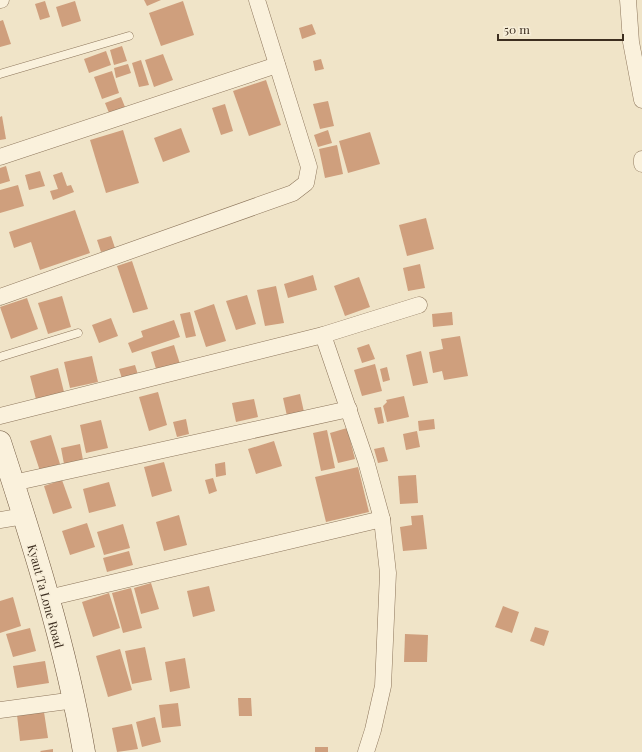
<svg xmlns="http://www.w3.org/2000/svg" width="642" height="752" font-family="'Playfair Display',serif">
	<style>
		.building { fill: #cf9f7d }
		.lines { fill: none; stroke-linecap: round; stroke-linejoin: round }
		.service-casing { stroke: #8d765c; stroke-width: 9 }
		.minor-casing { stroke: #8d765c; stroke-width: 17 }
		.secondary-casing { stroke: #6f573f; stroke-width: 23 }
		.service { stroke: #faf1dc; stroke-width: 8 }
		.minor { stroke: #faf1dc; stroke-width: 16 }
		.secondary { stroke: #faf1dc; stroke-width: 22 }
		.labels { text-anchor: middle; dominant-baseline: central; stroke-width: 3; stroke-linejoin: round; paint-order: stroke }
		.street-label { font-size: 12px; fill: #3d2e20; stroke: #f7eed8 }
	</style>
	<rect width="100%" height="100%" fill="#f0e4c8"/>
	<g class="building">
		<polygon points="144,0 161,0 147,6"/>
		<polygon points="45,1 50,17 40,20 35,4"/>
		<polygon points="75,1 81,21 62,27 56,7"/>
		<polygon points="183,1 194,35 161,46 149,13"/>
		<polygon points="3,20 11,44 0,47 0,21"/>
		<polygon points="312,24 316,34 302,39 299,28"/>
		<polygon points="122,46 127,61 114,65 110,50"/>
		<polygon points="106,51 111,65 89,73 84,59"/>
		<polygon points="163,54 173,80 154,87 145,60"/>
		<polygon points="321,59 324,69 315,71 313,61"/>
		<polygon points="141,60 149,85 139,87 132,63"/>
		<polygon points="128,64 131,73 116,78 114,68"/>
		<polygon points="112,71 119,93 102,99 94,77"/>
		<polygon points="266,80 281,125 249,136 233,91"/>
		<polygon points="121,97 125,107 109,113 105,103"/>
		<polygon points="328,101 334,126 320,129 313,104"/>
		<polygon points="225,104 233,131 221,135 212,108"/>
		<polygon points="2,116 6,139 0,140 0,117"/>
		<polygon points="181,128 190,152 163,162 154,138"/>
		<polygon points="123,130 139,183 106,193 90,140"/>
		<polygon points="328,130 332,143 318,147 314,135"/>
		<polygon points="370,132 380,164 348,173 339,141"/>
		<polygon points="337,145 343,174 325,178 319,149"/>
		<polygon points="6,166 10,181 0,184 0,168"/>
		<polygon points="40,171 45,186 29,190 25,175"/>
		<polygon points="62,172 67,186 71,185 74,192 53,200 50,191 58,189 53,175"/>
		<polygon points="18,185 24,206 0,213 0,190"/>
		<polygon points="75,210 90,253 40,270 31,242 14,248 9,232"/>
		<polygon points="426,218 434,249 407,256 399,225"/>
		<polygon points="111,236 115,248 101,252 97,240"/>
		<polygon points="132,261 148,309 133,313 117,266"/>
		<polygon points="420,264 425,288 408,291 403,268"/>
		<polygon points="313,275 317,290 288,298 284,284"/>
		<polygon points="359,277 370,307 345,316 334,286"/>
		<polygon points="276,286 284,323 265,326 257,290"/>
		<polygon points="247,295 256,324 236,330 226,301"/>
		<polygon points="62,296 71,327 48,334 38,303"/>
		<polygon points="27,298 38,329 11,339 0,307"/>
		<polygon points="214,304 226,341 206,347 194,311"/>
		<polygon points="190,312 196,336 186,338 180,314"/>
		<polygon points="452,312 453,325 433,327 432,314"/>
		<polygon points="111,318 118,336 99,343 92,325"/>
		<polygon points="174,320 180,337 132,353 128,343 143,337 141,331"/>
		<polygon points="460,336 468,376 444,380 442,371 433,373 429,352 443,349 441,339"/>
		<polygon points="369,344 375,359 362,363 357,348"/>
		<polygon points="174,345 180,364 157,372 151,352"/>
		<polygon points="421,351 428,383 413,386 406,355"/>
		<polygon points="92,356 98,382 70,388 64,362"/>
		<polygon points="375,364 382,391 362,396 354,370"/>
		<polygon points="135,365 139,378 123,382 119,369"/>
		<polygon points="387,367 390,380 383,382 380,369"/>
		<polygon points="58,368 65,396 37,403 30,376"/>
		<polygon points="158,392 167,425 149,431 139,397"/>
		<polygon points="300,394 304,412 287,416 283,398"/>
		<polygon points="404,396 409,417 387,422 383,406 387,402 386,400"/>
		<polygon points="254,399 258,417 236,422 232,403"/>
		<polygon points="381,407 384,423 378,424 374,408"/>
		<polygon points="186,419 189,434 177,437 173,422"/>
		<polygon points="434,419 435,429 419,431 418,421"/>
		<polygon points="101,420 108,448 86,453 80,425"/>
		<polygon points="347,428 355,459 338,463 330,433"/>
		<polygon points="327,430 335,468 321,471 313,433"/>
		<polygon points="417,431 420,447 406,450 403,434"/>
		<polygon points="51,435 60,464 40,471 30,441"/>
		<polygon points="274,441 282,466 256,474 248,449"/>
		<polygon points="80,444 83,460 64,464 61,448"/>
		<polygon points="384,447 388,461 378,463 374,449"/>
		<polygon points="164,462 172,491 152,497 144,467"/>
		<polygon points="225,462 226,475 216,477 215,464"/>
		<polygon points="358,467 369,512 326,522 315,477"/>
		<polygon points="416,475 418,503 400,504 398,476"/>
		<polygon points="213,478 217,491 209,494 205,480"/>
		<polygon points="62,480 72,508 53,514 44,486"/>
		<polygon points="109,482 116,506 89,513 83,489"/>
		<polygon points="179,515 187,545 164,551 156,522"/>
		<polygon points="423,515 427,549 403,551 400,527 412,525 411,516"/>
		<polygon points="87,523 95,547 70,555 62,531"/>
		<polygon points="123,524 130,548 104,555 97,532"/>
		<polygon points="129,551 133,565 107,572 103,558"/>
		<polygon points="151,583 159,609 141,614 134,588"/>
		<polygon points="209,586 215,611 193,617 187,591"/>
		<polygon points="131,588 142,628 123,633 112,593"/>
		<polygon points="109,593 120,628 93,637 82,602"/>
		<polygon points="13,597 21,626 0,633 0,601"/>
		<polygon points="503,606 519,612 512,633 495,627"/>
		<polygon points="535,627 549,631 544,646 530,641"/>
		<polygon points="30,628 36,651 13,657 6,634"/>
		<polygon points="405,634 428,635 427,662 404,662"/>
		<polygon points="145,647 152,680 132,684 125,651"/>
		<polygon points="120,649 132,690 108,697 96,656"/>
		<polygon points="185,658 190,688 170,692 165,662"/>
		<polygon points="45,661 49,683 17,688 13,666"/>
		<polygon points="238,698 251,698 252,716 239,716"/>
		<polygon points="178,703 181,726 162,728 159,705"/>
		<polygon points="44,712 48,738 20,741 17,715"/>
		<polygon points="155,717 161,742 142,747 136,722"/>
		<polygon points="132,724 138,749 117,752 112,728"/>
		<rect x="315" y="747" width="13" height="5"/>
		<polygon points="53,749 53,752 41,752 40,751"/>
	</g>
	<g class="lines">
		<defs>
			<g id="service">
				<polyline points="0,74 129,36"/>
				<polyline points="0,357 78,333"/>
			</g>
			<g id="minor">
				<polyline points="0,0 1,0"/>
				<polyline points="628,0 631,42 642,100"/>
				<polyline points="0,157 277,65"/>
				<polyline points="642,159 642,164"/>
				<polyline points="0,297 293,193 306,183 309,167 257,0"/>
				<polyline points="323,335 366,461 382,519 388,573 383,686 373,730 366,752"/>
				<polyline points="0,416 323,335 419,305"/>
				<polyline points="13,483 349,409"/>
				<polyline points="0,520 24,516"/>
				<polyline points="48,598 382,519"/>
				<polyline points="0,710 75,700"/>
			</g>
			<path id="secondary" d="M0 442C33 543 66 647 84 752"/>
		</defs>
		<use href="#service" class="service-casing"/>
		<use href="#minor" class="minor-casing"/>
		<use href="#secondary" class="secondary-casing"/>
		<use href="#service" class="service"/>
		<use href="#minor" class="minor"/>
		<use href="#secondary" class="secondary"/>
	</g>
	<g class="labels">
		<g class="street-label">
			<text transform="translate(46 596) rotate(75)">Kyaut Ta Lone Road</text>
		</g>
	</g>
	<path d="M498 34v6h125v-6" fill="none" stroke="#3d2e20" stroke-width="2"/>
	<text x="504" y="34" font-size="12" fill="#3d2e20" stroke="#f7eed8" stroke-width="3" paint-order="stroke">50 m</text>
</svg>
